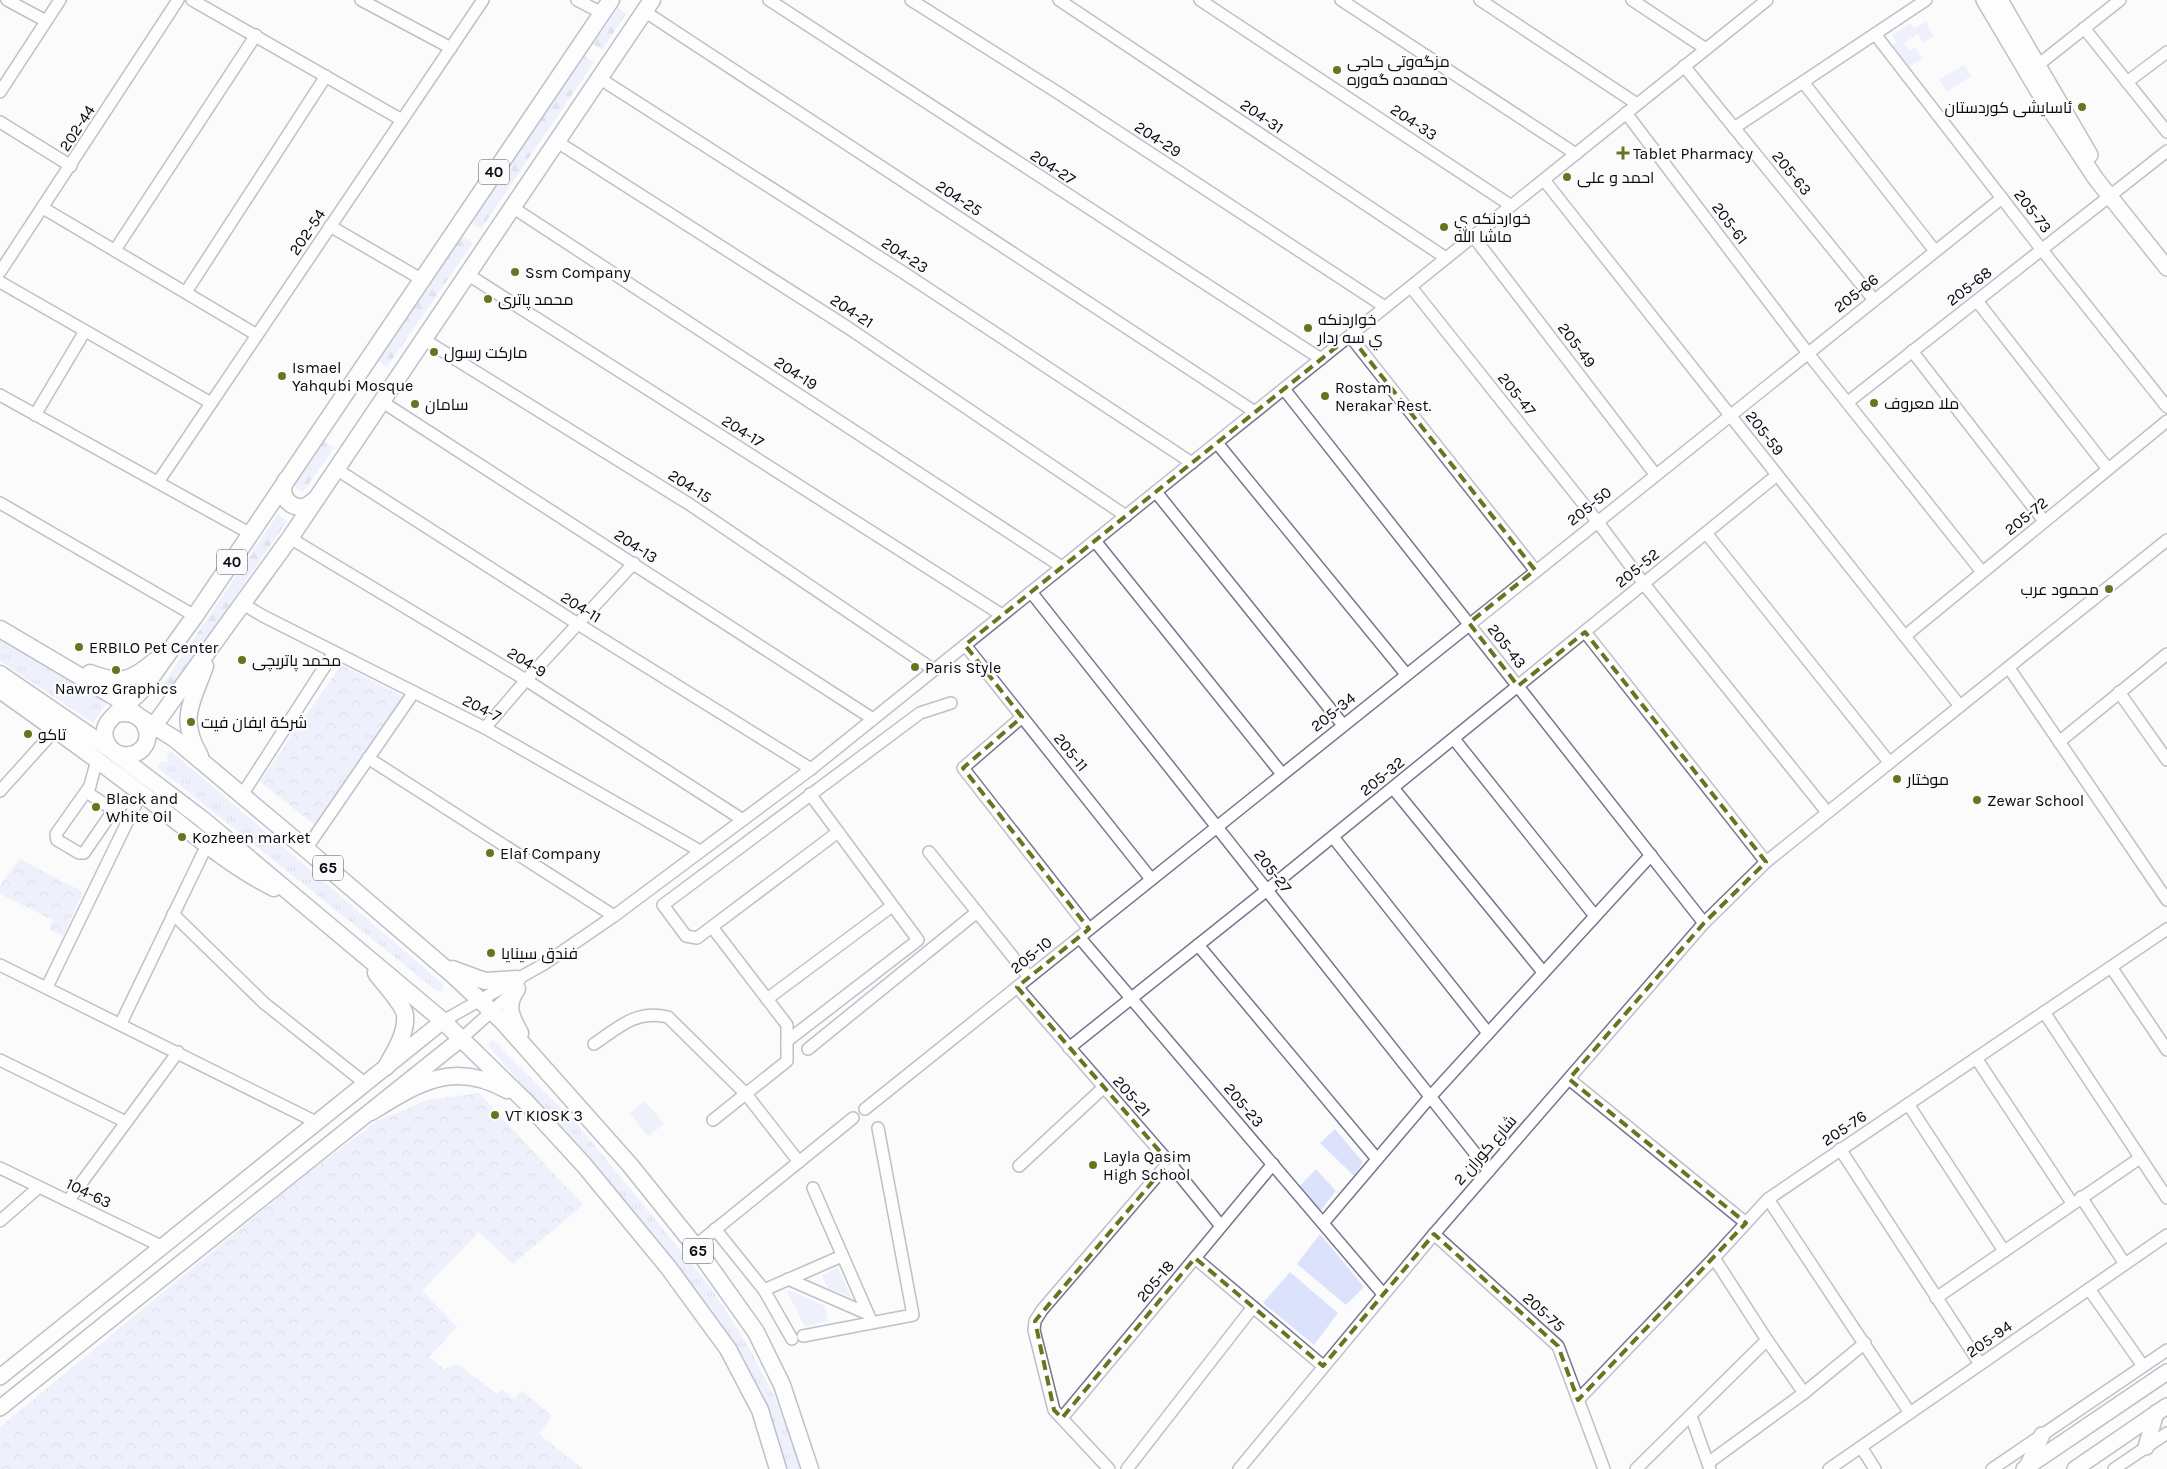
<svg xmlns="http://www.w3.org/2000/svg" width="2167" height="1469" font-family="Karla,Cairo,sans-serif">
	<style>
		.grass { fill: url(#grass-tufts) }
		.forest { fill: url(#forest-firs) }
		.park { fill: url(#park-crowns) }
		.garden { fill: #dde2fc }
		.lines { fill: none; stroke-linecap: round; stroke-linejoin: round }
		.minor-casing { stroke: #74788d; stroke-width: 14 }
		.major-casing { stroke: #74788d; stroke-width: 18 }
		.highway-casing { stroke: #74788d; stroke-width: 19 }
		.minor { stroke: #fff; stroke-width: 11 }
		.major { stroke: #fff; stroke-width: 15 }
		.highway { stroke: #fff; stroke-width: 16 }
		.marked { fill: none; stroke: #68741f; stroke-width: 4; stroke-dasharray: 10 6; stroke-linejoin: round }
		.poi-dot { fill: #68741f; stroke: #fbfbfb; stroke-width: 2 }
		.labels { text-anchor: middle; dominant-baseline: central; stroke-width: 4.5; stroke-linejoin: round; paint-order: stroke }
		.shield { fill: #fbfbfb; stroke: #525358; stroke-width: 1 }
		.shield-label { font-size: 15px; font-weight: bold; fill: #090b12 }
		.poi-label { font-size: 16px; fill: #090b12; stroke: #fbfbfb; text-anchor: start }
		.street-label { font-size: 16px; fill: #090b12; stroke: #fbfbfb }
	</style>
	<defs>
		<pattern id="grass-tufts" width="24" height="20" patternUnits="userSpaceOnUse" patternTransform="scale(1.25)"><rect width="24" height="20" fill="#dde2fc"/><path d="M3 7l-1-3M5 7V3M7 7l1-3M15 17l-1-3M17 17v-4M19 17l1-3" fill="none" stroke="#bcc1d7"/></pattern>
		<pattern id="forest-firs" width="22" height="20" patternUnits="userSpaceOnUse" patternTransform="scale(1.25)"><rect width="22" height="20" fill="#dde2fc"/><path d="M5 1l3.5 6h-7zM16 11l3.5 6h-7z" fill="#bcc1d7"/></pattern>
		<pattern id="park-crowns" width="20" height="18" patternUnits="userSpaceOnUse" patternTransform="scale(1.25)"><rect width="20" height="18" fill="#dde2fc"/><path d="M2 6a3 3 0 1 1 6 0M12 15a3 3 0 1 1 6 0" fill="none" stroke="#bcc1d7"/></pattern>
	</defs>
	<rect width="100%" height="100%" fill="#fbfbfb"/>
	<g class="grass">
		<polygon points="0,639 107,703 93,723 0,661"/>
		<polygon points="171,751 443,984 443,991 437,991 157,767 161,762 168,762 167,755"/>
		<polygon points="493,1040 579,1126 711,1288 747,1344 777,1402 801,1469 785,1469 764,1409 569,1138 489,1047 489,1042"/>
	</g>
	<g class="forest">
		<polygon points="618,8 626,14 602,50 593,44"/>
		<polygon points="584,56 594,62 481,229 472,223"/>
		<polygon points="462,236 473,243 387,367 378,360"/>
		<polygon points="324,441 334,448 303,492 293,485"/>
		<polygon points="278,514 287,521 171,690 163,684"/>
	</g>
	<g class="park">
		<polygon points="341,665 404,697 316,826 260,782"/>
		<polygon points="20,859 83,892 63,936 49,929 53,920 0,894 0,885"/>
		<polygon points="479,1093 583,1205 513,1264 479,1232 422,1291 457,1327 429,1357 444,1369 458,1364 497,1394 502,1389 514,1399 522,1391 552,1416 539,1434 583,1469 0,1469 0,1427 304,1176 377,1121 427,1100"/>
	</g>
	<g class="garden">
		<polygon points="1927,21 1927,25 1934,36 1923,43 1918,34 1904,43 1909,51 1915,47 1922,58 1910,67 1893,45 1897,43 1892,35 1910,23 1914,28"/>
		<polygon points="1964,65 1971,76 1947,92 1939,80"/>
		<polygon points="1988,269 1994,276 1959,305 1953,297"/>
		<polygon points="645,1101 664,1124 648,1136 630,1113"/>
		<polygon points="1335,1129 1363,1162 1354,1176 1320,1143"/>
		<polygon points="1316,1169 1336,1191 1320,1211 1299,1187"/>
		<polygon points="1320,1234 1364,1287 1346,1305 1297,1264"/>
		<polygon points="838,1268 851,1297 827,1288 822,1275"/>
		<polygon points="1290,1272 1338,1313 1314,1345 1263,1303"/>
		<polygon points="786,1289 825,1306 828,1321 805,1327"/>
	</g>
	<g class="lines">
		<defs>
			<g id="minor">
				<polyline points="7,0 46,21"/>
				<polyline points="192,0 402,120"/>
				<polyline points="361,0 451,48"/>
				<polyline points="577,0 602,13"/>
				<polyline points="769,0 1321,359"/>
				<polyline points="911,0 1060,94 1385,307"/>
				<polyline points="1059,0 1446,258"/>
				<polyline points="1200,0 1510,205"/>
				<polyline points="1341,0 1576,154"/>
				<polyline points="1480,0 1637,104"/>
				<polyline points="1632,0 1706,49"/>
				<polyline points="644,11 1255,412"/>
				<polyline points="2084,28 2167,132"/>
				<polyline points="1875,34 2042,250 2167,407"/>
				<polyline points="2038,65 2120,0"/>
				<polyline points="1684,66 1874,300"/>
				<polyline points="599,78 901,271 1192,463"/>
				<polyline points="1803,82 1935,251"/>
				<polyline points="2127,82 2167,52"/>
				<polyline points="0,92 60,0"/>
				<polyline points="1626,113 1807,352 1982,572"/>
				<polyline points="0,122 71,166"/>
				<polyline points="1734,128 1926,0"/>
				<polyline points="556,141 847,327 1126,516"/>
				<polyline points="1544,180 1960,706"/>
				<polyline points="512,207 1062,567"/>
				<polyline points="43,208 257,335"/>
				<polyline points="330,226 421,279"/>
				<polyline points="1473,236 1655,474"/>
				<polyline points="115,250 256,35"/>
				<polyline points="0,272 178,0"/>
				<polyline points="467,274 1002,615"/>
				<polyline points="0,282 211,403"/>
				<polyline points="1411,287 1597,521 1644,584 1827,812"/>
				<polyline points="186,292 326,76"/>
				<polyline points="1977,301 2108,469"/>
				<polyline points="1350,336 1535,570"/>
				<polyline points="423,339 689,504 934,670"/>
				<polyline points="1912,351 2044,521"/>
				<polyline points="1284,389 1704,923"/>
				<polyline points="0,395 251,534"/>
				<polyline points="381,401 873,719"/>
				<polyline points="1848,402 2167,151"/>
				<polyline points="35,415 85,331"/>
				<polyline points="1217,443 1406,674"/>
				<polyline points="336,469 578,624 811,769"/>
				<polyline points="158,482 483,0"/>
				<polyline points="1156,492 1343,725"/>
				<polyline points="0,503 195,616"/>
				<polyline points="1706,533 1889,762"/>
				<polyline points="290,538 526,680 743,820"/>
				<polyline points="1095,541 1282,774"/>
				<polyline points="1031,592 1489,1171"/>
				<polyline points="243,604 263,616 485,728 700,851"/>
				<polyline points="1585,632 1766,862"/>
				<polyline points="1905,636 2167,421"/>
				<polyline points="965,645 1151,879"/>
				<polyline points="2009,668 2167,900"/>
				<polyline points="2119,692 2167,760"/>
				<polyline points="1022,717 963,768 1089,929"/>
				<polyline points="485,728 526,680 634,563"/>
				<polyline points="1454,739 1595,916"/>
				<polyline points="2059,742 2167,654"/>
				<polyline points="368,758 614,916"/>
				<polyline points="97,760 88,793 112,809 142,796"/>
				<polyline points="90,786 56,834 57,840 79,853 84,853 115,808"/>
				<polyline points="1393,788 1543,972"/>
				<polyline points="0,791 55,730"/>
				<polyline points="242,795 334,652"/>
				<polyline points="838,832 697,938 686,936 663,905 920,713 951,703"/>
				<polyline points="1333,837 1488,1033"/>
				<polyline points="306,849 414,692"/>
				<polyline points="929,852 1029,977"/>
				<polyline points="173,914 264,1003 366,1084"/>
				<polyline points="712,927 787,1025 787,1061 713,1120"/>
				<polyline points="1079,937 1383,1294"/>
				<polyline points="1198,945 1377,1159"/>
				<polyline points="0,965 318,1123"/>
				<polyline points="2111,967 2167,1050"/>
				<polyline points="47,987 137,802 143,795"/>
				<polyline points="1017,987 1169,1162 1221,1226"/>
				<polyline points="767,999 892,906"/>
				<polyline points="2044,1012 2167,1198"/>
				<polyline points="443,1021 544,964 614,916 811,769 1767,0"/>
				<polyline points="121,1023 207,845"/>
				<polyline points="462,1038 513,992"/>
				<polyline points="787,1041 918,940 810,794"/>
				<path d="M594 1044C618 1028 636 1009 668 1017L746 1094 799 1162"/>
				<polyline points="1069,1048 1267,890 1777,475"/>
				<polyline points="808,1049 977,912"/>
				<polyline points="1976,1058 2072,1203"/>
				<polyline points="0,1060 126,1122"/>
				<polyline points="1569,1079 1746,1223"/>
				<polyline points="1908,1104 2004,1251"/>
				<polyline points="865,1109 2002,198"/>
				<polyline points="1840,1149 1980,1364"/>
				<polyline points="1019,1166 1103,1088"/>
				<polyline points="0,1168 163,1247"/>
				<polyline points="813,1188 872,1323"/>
				<polyline points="2081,1197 2125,1264"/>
				<polyline points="1768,1199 1910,1413"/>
				<polyline points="68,1201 178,1052"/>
				<polyline points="0,1221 39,1187"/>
				<polyline points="1323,1223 1430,1097 1651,855"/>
				<polyline points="715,1229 764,1290 792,1339"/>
				<polyline points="1434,1234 1558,1346 1604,1469"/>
				<polyline points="695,1246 853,1118"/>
				<polyline points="1195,1258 1323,1366"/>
				<polyline points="1714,1258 1767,1340 1804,1393"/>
				<polyline points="788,1279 868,1314"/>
				<polyline points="2089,1289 2143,1366"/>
				<polyline points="764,1290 842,1256"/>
				<polyline points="1936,1298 2140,1158"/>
				<polyline points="803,1336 913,1315 878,1128"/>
				<polyline points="1578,1400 1714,1258 1768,1199 2167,929"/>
				<polyline points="1691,1416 1710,1469"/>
				<polyline points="1062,1418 1273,1164"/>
				<polyline points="1861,1447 1875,1469"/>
				<polyline points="1708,1463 1804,1393 1865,1343"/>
				<polyline points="1109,1469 1054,1410 1034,1330 1035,1321 1042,1310 1169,1162"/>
				<polyline points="1127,1469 1253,1307"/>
				<polyline points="1239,1469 1434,1234 1704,923 1766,862 2167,540"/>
				<polyline points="1636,1469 1767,1340"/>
				<polyline points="1829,1469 2167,1235"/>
				<polyline points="1992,1469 2167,1350"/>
				<polyline points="2114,1469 2167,1433"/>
			</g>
			<g id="major">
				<polyline points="1984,0 2041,96 2096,179 2167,268"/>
				<polyline points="2000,0 2090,155"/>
				<polyline points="0,1377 443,1021"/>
				<polyline points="0,1408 462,1038"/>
				<polyline points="2146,1447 2156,1413"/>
				<polyline points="2027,1467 2042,1435"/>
				<polyline points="2024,1469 2167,1372"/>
				<polyline points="2075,1469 2167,1406"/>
			</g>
			<g id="highway">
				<path d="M286 480C278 495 289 509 305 507L315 500"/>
				<polyline points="0,629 115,697 138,716 175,739 306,849 453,975 502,1021 630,1165 695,1246 756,1332 782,1385 810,1469"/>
				<path d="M90 673C121 685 131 681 156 660"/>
				<polyline points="0,674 111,750 202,819 443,1021 527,1103 584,1165 668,1267 728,1349 760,1410 778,1469"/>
				<path d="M0 690C51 726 101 762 150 800 190 831 228 865 274 888"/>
				<path d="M117 714C150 706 159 750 130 755 113 758 100 741 106 726 110 716 132 701 141 691 160 666 177 640 195 616L611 0"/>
				<polyline points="148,734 290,538 652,0"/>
				<path d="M200 756C178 718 192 703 205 666"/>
				<polyline points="452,969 485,981 517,979"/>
				<path d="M376 973C383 983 403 1003 405 1015 407 1033 394 1053 386 1067"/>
				<path d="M517 989C505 1005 511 1017 520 1033"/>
				<path d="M371 1112C418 1083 453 1060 507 1090"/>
			</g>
		</defs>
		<use href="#minor" class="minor-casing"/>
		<use href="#major" class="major-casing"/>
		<use href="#highway" class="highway-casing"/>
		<use href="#minor" class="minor"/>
		<use href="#major" class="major"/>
		<use href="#highway" class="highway"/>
	</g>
	<path d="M0 0H2167V1469H0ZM1350 336 1535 570 1469 623 1518 686 1585 632 1766 862 1704 923 1569 1079 1746 1223 1578 1400 1558 1346 1434 1234 1323 1366 1195 1258 1062 1418 1054 1410 1035 1321 1169 1162 1017 987 1089 929 963 768 1022 717 965 645Z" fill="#fbfbfb" fill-opacity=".55" fill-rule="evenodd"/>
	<path class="marked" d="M1350 336 1535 570 1469 623 1518 686 1585 632 1766 862 1704 923 1569 1079 1746 1223 1578 1400 1558 1346 1434 1234 1323 1366 1195 1258 1062 1418 1054 1410 1035 1321 1169 1162 1017 987 1089 929 963 768 1022 717 965 645Z"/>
	<g class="poi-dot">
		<circle cx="1337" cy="70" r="5"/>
		<circle cx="2082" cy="107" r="5"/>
		<path d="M1620.5 145.5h5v5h5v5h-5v5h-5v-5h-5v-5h5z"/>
		<circle cx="1567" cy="177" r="5"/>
		<circle cx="1444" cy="227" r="5"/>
		<circle cx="515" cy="272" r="5"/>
		<circle cx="488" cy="299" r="5"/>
		<circle cx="1308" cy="328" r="5"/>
		<circle cx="434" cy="352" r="5"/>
		<circle cx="282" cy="376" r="5"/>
		<circle cx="1325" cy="396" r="5"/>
		<circle cx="1874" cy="403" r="5"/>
		<circle cx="415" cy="404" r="5"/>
		<circle cx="2109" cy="589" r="5"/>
		<circle cx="79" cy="647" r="5"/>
		<circle cx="242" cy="660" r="5"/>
		<circle cx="915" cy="667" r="5"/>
		<circle cx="116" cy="670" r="5"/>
		<circle cx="191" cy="722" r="5"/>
		<circle cx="28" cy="734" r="5"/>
		<circle cx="1897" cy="779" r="5"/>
		<circle cx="1977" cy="800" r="5"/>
		<circle cx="96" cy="807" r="5"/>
		<circle cx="182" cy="837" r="5"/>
		<circle cx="490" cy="853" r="5"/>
		<circle cx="491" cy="953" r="5"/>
		<circle cx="495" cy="1115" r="5"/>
		<circle cx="1093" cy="1165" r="5"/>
	</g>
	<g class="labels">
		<g class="shield">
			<rect x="479" y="159.5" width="30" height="25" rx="4"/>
			<rect x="217" y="549.5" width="30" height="25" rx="4"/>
			<rect x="313" y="855.5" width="30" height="25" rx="4"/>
			<rect x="683" y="1238.5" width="30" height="25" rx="4"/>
		</g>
		<g class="shield-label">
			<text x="494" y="172">40</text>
			<text x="232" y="562">40</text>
			<text x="328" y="868">65</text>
			<text x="698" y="1251">65</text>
		</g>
		<g class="poi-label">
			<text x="1347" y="61">مزگه‌وتی حاجی<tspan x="1347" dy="18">حه‌مه‌ده‌ گه‌وره</tspan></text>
			<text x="2072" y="107" text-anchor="end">ئاسایشی كوردستان</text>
			<text x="1633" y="153">Tablet Pharmacy</text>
			<text x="1577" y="177">احمد و علی</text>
			<text x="1454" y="218">خواردنكه ي<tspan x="1454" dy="18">ماشا الله</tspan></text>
			<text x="525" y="272">Ssm Company</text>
			<text x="498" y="299">محمد پاتری</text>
			<text x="1318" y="319">خواردنكه<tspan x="1318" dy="18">ي سه ردار</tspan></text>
			<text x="444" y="352">مارکت رسول</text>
			<text x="292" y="367">Ismael<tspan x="292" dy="18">Yahqubi Mosque</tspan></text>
			<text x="1335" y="387">Rostam<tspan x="1335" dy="18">Nerakar Rest.</tspan></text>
			<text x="1884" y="403">ملا معروف</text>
			<text x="425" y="404">سامان</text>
			<text x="2099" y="589" text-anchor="end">محمود عرب</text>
			<text x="89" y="647">ERBILO Pet Center</text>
			<text x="252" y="660">محمد پاتریچی</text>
			<text x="925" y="667">Paris Style</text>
			<text x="116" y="688" text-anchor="middle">Nawroz Graphics</text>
			<text x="201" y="722">شركة ايفان فيت</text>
			<text x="38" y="734">تاكو</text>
			<text x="1907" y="779">موختار</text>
			<text x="106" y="798">Black and<tspan x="106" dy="18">White Oil</tspan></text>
			<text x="1987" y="800">Zewar School</text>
			<text x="192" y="837">Kozheen market</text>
			<text x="500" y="853">Elaf Company</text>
			<text x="501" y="953">فندق سينايا</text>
			<text x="505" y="1115">VT KIOSK 3</text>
			<text x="1103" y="1156">Layla Qasim<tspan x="1103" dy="18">High School</tspan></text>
		</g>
		<g class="street-label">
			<text transform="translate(1262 116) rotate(34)">204-31</text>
			<text transform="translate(1414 122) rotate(34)">204-33</text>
			<text transform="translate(77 128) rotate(-57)">202-44</text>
			<text transform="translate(1158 139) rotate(33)">204-29</text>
			<text transform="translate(1053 167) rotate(33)">204-27</text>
			<text transform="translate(1792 173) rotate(51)">205-63</text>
			<text transform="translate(959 198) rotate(33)">204-25</text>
			<text transform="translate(2033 211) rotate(52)">205-73</text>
			<text transform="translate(1730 223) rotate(53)">205-61</text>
			<text transform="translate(307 232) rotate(-56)">202-54</text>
			<text transform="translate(905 255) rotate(33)">204-23</text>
			<text transform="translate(1969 286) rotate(-38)">205-68</text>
			<text transform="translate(1856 293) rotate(-38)">205-66</text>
			<text transform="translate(852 311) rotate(33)">204-21</text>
			<text transform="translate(1577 345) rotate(53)">205-49</text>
			<text transform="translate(796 373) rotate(33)">204-19</text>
			<text transform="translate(1517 394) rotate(51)">205-47</text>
			<text transform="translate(743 431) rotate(32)">204-17</text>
			<text transform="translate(1765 433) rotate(52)">205-59</text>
			<text transform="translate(690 486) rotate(33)">204-15</text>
			<text transform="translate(1589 506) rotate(-39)">205-50</text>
			<text transform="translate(2026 516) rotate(-39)">205-72</text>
			<text transform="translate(636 546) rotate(33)">204-13</text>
			<text transform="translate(1637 568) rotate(-39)">205-52</text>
			<text transform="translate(581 607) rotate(32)">204-11</text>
			<text transform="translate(1507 646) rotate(52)">205-43</text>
			<text transform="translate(527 662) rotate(32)">204-9</text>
			<text transform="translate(482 708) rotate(27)">204-7</text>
			<text transform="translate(1333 712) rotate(-39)">205-34</text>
			<text transform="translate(1071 752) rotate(51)">205-11</text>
			<text transform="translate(1382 776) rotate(-39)">205-32</text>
			<text transform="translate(1273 871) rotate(52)">205-27</text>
			<text transform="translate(1031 955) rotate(-39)">205-10</text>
			<text transform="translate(1132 1096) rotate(49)">205-21</text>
			<text transform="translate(1244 1105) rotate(50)">205-23</text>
			<text transform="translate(1844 1128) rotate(-34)">205-76</text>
			<text transform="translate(1485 1150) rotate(-49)">شارع كوران 2</text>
			<text transform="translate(89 1193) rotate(26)">104-63</text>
			<text transform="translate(1155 1281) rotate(-50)">205-18</text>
			<text transform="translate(1544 1312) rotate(42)">205-75</text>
			<text transform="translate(1989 1339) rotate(-35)">205-94</text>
		</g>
	</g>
</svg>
